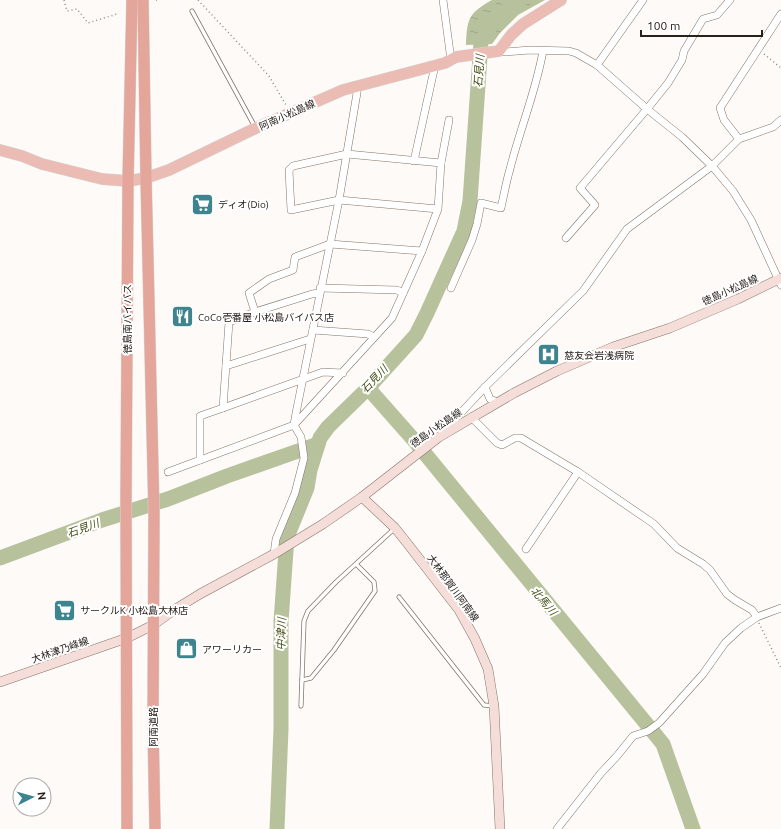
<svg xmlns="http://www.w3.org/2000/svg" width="781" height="829" font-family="Ubuntu,'Noto Sans JP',sans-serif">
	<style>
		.water { fill: url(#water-ripples) }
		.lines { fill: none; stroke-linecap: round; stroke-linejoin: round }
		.river { stroke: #b7c29d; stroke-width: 15 }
		.service-casing { stroke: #857467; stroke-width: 5 }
		.minor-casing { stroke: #857467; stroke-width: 8 }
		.secondary-casing { stroke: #857467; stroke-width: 10 }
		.primary-casing { stroke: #d8d7d6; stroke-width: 12 }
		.trunk-casing { stroke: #d8d7d6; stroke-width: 12 }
		.path { stroke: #908a86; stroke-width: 1.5; stroke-dasharray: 1 3; stroke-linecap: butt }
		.service { stroke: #fff; stroke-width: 3.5 }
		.minor { stroke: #fff; stroke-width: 7 }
		.secondary { stroke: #f5ddd9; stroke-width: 9 }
		.primary { stroke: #ebbcb3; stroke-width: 11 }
		.trunk { stroke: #e4a69a; stroke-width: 11 }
		.labels { text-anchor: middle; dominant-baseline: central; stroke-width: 4; stroke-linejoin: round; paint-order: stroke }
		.street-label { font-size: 10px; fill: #27201b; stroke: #fff }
		.poi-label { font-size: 10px; fill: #27201b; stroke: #fff; text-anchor: start }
		.water-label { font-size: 11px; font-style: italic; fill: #455117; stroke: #fff }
	</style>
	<defs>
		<pattern id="water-ripples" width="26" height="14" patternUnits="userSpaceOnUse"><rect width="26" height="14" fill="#b7c29d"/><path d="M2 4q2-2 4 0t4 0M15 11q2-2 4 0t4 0" fill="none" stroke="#9da687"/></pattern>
	</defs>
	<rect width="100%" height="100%" fill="#fefaf7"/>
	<path class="water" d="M492 0H545L518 15 500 33 492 44 466 45C467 18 469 13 492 0Z"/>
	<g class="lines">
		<g class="river">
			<polyline points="368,388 413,439 663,744 693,829"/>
			<polyline points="0,558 102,520 168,499 227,476 318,444"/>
			<polyline points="277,829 281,729 281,621 287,537 307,488 310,470 320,438 328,427 368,388 416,335 427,313 464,231 470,201 481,42 491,23 520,0"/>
		</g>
		<defs>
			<g id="service">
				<polyline points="192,11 255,127"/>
				<polyline points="399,597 484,705 493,706"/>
				<polyline points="302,680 311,678 334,650 375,591 374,582 356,564"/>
				<polyline points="301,706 304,621 308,611 336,582 394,529"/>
			</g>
			<g id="minor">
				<polyline points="443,0 451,60"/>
				<polyline points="499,51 506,52 530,50 569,51 576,53 597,65 647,109 682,137 712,166 733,191 751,220 781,285"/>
				<polyline points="597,65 643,0"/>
				<polyline points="739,139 773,127 781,120"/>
				<polyline points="414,161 434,70 433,66"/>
				<polyline points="441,163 449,120"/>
				<polyline points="566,238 595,205 580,188 647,109 668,83 682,60 684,51 703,19 717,15 730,0"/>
				<polyline points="320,288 397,290 403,293"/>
				<path d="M451 288 472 240 477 224 481 203 501 208C504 195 506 182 510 169 520 129 536 91 543 51"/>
				<polyline points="319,293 312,294 255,312 249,293 269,279 293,270 295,257 330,244 422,251"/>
				<polyline points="255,312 229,322 223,408 323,372 343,373"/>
				<polyline points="313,330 368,334 374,337"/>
				<polyline points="226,366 310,339"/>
				<polyline points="485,387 490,399 497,402"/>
				<polyline points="471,417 497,443 502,445 515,438 521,438 578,472 654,524 677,548 703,564 710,570 727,594 735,600 752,610 757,617"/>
				<polyline points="443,432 485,387 583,291 627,229 712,166 739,139 724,120 720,108 781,14"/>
				<polyline points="200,460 200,416 223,408"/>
				<polyline points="168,472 294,425 392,318 422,251 438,209 441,163 347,154 293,166 289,170 291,210 339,200 438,209"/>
				<polyline points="526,549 578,472"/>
				<polyline points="274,554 276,539 295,493 304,458 301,437 294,425 296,413 339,200 357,93 356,86"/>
				<polyline points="557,829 601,773 617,756 633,736 648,731 659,723 703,674 725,643 741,628 757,617 781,608"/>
			</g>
			<g id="secondary">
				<polyline points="362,497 395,528 407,543 459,610 475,639 488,669 494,706 500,829"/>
				<polyline points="0,682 127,638 153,625 174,610 200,594 274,554 323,524 362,497 439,437 514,393 557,371 613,347 670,328 738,299 781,278"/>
			</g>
			<polyline id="primary" points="0,150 22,156 42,164 102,179 128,181 146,178 169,170 256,128 343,90 445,63 456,57 499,51 511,35 523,24 561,0"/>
			<g id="trunk">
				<polyline points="143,0 146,178 154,513 153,726 155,829"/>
				<polyline points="127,829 126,499 128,181 132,0"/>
			</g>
		</defs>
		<use href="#service" class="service-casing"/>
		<use href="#minor" class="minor-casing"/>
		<use href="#secondary" class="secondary-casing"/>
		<use href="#primary" class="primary-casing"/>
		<use href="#trunk" class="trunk-casing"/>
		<g class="path">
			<polyline points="64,0 67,11 77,9 88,23 117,14"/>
			<polyline points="156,0 157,0"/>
			<polyline points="198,0 269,76 286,105"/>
			<polyline points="764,54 781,68"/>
			<polyline points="759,623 781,668"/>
		</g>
		<use href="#service" class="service"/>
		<use href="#minor" class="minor"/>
		<use href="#secondary" class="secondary"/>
		<use href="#primary" class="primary"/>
		<use href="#trunk" class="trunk"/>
	</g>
	<defs>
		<symbol id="supermarket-square" viewBox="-11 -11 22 22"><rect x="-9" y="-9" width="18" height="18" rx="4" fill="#3e848f" stroke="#fff"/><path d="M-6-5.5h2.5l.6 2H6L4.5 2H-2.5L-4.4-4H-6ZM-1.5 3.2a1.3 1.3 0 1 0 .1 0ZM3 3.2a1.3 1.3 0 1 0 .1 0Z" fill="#fff"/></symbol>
		<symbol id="restaurant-square" viewBox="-11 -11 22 22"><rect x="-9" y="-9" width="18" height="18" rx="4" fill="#3e848f" stroke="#fff"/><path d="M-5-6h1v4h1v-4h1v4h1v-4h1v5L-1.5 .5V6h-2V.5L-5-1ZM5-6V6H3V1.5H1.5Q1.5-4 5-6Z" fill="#fff"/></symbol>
		<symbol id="hospital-square" viewBox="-11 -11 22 22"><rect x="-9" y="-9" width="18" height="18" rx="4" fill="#3e848f" stroke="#fff"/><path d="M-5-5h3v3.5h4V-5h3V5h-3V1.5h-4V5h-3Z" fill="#fff"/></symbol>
		<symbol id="shop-square" viewBox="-11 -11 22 22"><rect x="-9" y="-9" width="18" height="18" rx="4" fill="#3e848f" stroke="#fff"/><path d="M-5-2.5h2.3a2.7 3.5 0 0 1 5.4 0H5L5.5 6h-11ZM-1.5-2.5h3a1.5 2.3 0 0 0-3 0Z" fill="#fff"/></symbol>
	</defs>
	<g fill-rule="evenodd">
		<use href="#supermarket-square" x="190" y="192" width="25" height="25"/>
		<use href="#restaurant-square" x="170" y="304" width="25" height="25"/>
		<use href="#hospital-square" x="536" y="342" width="25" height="25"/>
		<use href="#supermarket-square" x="52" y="598" width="25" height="25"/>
		<use href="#shop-square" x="174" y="636" width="25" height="25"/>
	</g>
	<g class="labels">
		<g class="street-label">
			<text transform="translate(287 115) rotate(-24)">阿南小松島線</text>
			<text transform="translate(730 290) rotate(-24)">徳島小松島線</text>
			<text transform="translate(127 319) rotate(-90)">徳島南バイパス</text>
			<text transform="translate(436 428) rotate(-35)">徳島小松島線</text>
			<text transform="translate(453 588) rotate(54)">大林那賀川阿南線</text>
			<text transform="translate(60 650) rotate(-19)">大林津乃峰線</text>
			<text transform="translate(153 727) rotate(-90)">阿南道路</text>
		</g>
		<g class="poi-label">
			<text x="218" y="204">ディオ(Dio)</text>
			<text x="198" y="317">CoCo壱番屋 小松島バイパス店</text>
			<text x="564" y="355">慈友会岩浅病院</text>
			<text x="80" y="610">サークルK 小松島大林店</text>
			<text x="202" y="649">アワーリカー</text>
		</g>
		<g class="water-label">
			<text transform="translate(479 71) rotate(-86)">石見川</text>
			<text transform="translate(374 379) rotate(-46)">石見川</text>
			<text transform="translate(83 528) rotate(-20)">石見川</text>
			<text transform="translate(544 601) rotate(50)">北馬川</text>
			<text transform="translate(281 634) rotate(-88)">中津川</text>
		</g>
	</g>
	<g transform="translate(32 797) rotate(84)"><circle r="19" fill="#ffffff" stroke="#a9a6a4"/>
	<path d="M0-3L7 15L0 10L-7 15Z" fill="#3e848f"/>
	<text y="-6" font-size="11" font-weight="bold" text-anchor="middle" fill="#27201b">N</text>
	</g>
	<path d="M641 30v6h121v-6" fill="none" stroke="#27201b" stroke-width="2"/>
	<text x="647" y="30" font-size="12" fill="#27201b" stroke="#ffffff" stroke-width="3" paint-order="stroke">100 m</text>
</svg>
